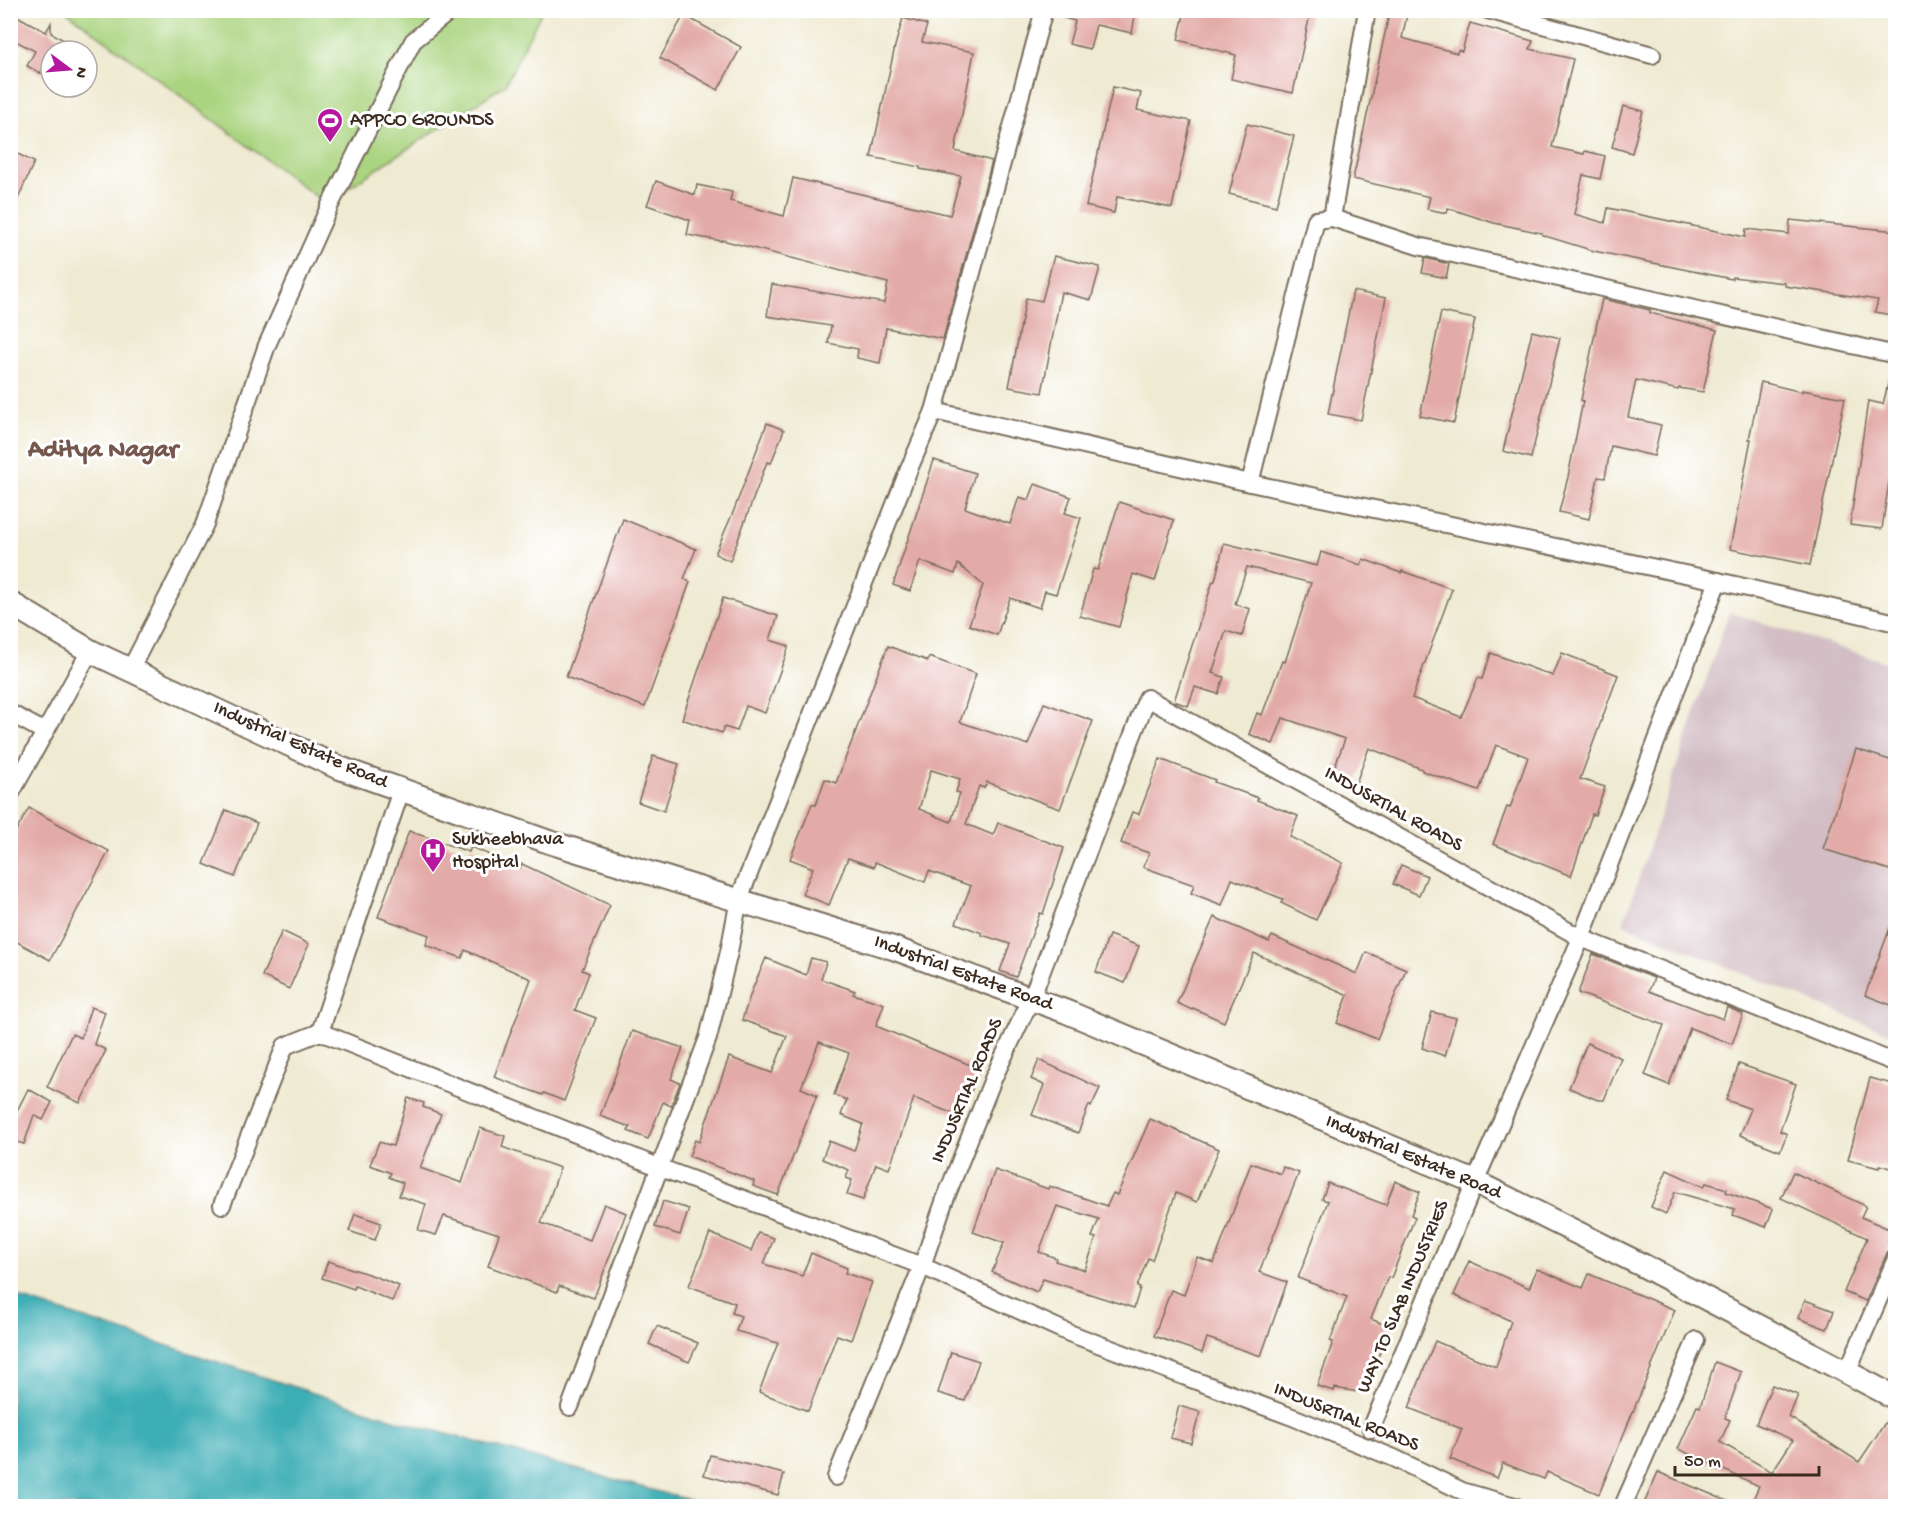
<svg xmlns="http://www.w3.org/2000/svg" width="1906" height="1517" font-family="'Gochi Hand',sans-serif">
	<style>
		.industrial { fill: #d2bec4 }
		.green { fill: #aad480; stroke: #727f4f; stroke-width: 1.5 }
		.water { fill: #3daeb5; stroke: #3c6c6a; stroke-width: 1.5 }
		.building { fill: #e3aba8; fill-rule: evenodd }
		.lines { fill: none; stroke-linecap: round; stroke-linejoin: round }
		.minor-casing { stroke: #7a6d5d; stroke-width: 20 }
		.secondary-casing { stroke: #7a6d5d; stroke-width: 26 }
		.minor { stroke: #fff; stroke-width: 16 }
		.secondary { stroke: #fff; stroke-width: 22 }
		.labels { text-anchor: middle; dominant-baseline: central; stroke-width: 6; stroke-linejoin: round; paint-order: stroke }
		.poi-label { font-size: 20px; fill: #3b2a1e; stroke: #fff; text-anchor: start }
		.street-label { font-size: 20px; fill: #3b2a1e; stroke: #fff }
		.district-label { font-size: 26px; font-weight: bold; fill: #76574e; stroke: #fff }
	</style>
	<rect width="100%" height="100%" fill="#fff"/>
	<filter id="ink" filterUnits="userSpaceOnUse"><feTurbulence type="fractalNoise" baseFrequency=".0167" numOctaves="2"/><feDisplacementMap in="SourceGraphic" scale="12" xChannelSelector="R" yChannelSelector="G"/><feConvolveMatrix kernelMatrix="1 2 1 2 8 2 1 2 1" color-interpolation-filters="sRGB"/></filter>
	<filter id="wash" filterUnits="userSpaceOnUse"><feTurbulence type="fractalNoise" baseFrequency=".008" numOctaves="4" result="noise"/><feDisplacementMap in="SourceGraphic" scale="24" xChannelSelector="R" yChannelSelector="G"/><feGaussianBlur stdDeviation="1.35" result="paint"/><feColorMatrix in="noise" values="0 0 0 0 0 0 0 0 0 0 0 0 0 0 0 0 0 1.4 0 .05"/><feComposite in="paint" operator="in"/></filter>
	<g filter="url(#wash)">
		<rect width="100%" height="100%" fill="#efead2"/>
		<polygon class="industrial" points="1729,612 1895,665 1895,1036 1623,924"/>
		<polygon class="green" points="66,11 542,11 505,85 325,203"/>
		<polygon class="water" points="11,1295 400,1421 711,1506 11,1506"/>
		<g id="blocks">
			<g class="building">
				<polygon points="1060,10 1136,10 1132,33 1096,25 1090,49 1069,44 1075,21 1060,17"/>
				<polygon points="1185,10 1311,10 1293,93 1231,79 1236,55 1178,40"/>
				<polygon points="1390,10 1408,10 1402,38 1457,53 1458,50 1462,51 1470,23 1533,41 1530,49 1573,59 1552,147 1584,154 1585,151 1605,156 1600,179 1583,175 1574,214 1605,223 1608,208 1745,237 1746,229 1789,234 1790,220 1896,231 1896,316 1875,312 1878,300 1785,286 1785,283 1732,277 1732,279 1594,251 1542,235 1542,233 1494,223 1448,208 1447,213 1427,209 1430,197 1353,179"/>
				<polygon points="10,12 46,32 51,23 51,33 83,51 51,51 51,77 40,72 40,73 27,66 35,51 10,38"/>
				<polygon points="684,15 741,47 718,90 660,58"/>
				<polygon points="903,18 927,25 922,42 974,52 955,151 992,161 943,339 886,328 880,363 857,358 858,349 828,343 831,326 767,316 772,284 884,303 888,283 722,240 722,241 687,235 690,220 647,205 656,181 695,195 697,185 732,192 730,201 784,216 793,178 950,215 961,176 920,169 920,167 871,157 895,46"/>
				<polygon points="1113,87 1141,93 1137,110 1191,121 1172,208 1117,197 1114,213 1086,206"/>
				<polygon points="1623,106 1643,111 1632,153 1612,147"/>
				<polygon points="1247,124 1294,136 1276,206 1229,194"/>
				<polygon points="10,150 34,162 10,217"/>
				<polygon points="1054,256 1100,267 1091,300 1061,292 1042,393 1009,387 1026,298 1042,301"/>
				<polygon points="1425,258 1449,264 1446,278 1422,273"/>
				<polygon points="1353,291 1386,298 1361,420 1328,414"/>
				<polygon points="1602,299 1650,310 1650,313 1717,330 1703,392 1679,388 1678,390 1636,380 1628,417 1661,425 1654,456 1611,446 1605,478 1598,477 1589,519 1559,512 1568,477 1583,401 1581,400"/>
				<polygon points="1441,312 1475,319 1454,423 1420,416"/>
				<polygon points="1532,331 1560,338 1531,458 1503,451"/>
				<polygon points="1890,376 1896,376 1896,468 1891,468 1882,529 1850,525 1868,401 1883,404"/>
				<polygon points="1761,382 1802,392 1802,390 1845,398 1810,565 1730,549 1751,439 1749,439"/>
				<polygon points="767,423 784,430 771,463 767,462 730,561 715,554 734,510"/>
				<polygon points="934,460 975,473 965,508 1010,524 1019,497 1029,500 1035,484 1071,497 1065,513 1081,518 1056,594 1045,591 1040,608 1010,598 997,635 969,625 983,585 958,564 955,574 920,561 910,591 893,585"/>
				<polygon points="1119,502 1174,520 1155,581 1133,574 1119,627 1080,616 1093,569 1098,570"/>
				<polygon points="623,519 696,549 684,579 690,582 645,707 566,677"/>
				<polygon points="1224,543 1317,566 1321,552 1361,565 1363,559 1401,573 1402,571 1452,589 1412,698 1461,717 1478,678 1482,679 1491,653 1553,676 1562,653 1618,675 1580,779 1605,787 1595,815 1592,814 1571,876 1493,844 1507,807 1510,808 1528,757 1496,745 1479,791 1422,771 1422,769 1369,748 1356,783 1332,774 1345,739 1283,718 1273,744 1249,734 1257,713 1262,715 1282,661 1285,662 1311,583 1247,567 1235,604 1250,609 1242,636 1226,631 1212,673 1224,677 1218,694 1195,687 1188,706 1174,701 1213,581 1215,581"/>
				<polygon points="723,598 778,616 770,640 789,646 765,713 746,706 737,731 724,727 722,733 682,719"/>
				<path d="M888 646 928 661 929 657 976 674 960 722 1028 745 1044 703 1093 721 1060 809 987 782 984 788 979 786 966 824 993 835 998 823 1064 848 1043 914 1040 913 1016 977 1000 971 1010 944 982 935V933L956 923 971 886 929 871 925 882 875 862 874 867 848 858 829 905 802 894 813 868 790 859 812 804 816 805 825 779 836 783ZM931 770 960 779 956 792 960 793 951 822 919 809Z"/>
				<polygon points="1856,749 1896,762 1896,863 1893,871 1823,849"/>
				<polygon points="653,756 679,764 664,811 638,802"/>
				<polygon points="1160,759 1215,780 1214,782 1258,798 1257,800 1298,816 1290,837 1343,863 1316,920 1281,903 1283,899 1232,879 1222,905 1191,893 1194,885 1143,867 1149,853 1121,843 1132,812 1139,814"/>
				<polygon points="29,808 109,851 50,960 10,938 10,842"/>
				<polygon points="226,810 257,823 235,877 204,864"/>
				<polygon points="409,831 469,852 471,847 520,868 522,864 610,905 582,970 589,973 575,1010 596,1018 564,1101 544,1093 543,1095 494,1077 531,979 465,950 462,958 426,945 429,935 378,917"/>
				<polygon points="1401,865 1427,876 1419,895 1393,884"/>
				<polygon points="1214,917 1269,942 1272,936 1357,974 1366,952 1406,969 1377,1039 1337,1023 1348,995 1254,953 1224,1022 1193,1008 1192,1010 1177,1003"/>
				<polygon points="1894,917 1896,917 1896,1007 1865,995"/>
				<polygon points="282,931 309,944 289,989 262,976"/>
				<polygon points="1109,935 1139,946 1125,983 1096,972"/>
				<polygon points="1593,954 1654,978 1649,991 1723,1019 1727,1007 1743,1014 1732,1044 1690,1028 1669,1085 1645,1075 1664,1025 1578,993"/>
				<polygon points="766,958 806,975 811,958 826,962 821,979 855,991 853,994 884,1004 876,1026 980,1069 961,1117 914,1098 889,1169 876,1164 863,1200 847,1195 852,1180 846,1178 849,1170 822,1159 829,1141 854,1151 863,1124 841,1115 847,1100 834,1095 849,1053 819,1042 801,1088 817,1095 778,1195 753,1186 754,1181 689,1156 695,1140 699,1142 729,1057 772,1073 787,1036 742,1020 752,990"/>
				<polygon points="91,1007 105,1012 94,1044 106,1050 80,1103 47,1087 72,1034 81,1038"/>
				<polygon points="1432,1012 1456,1018 1445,1056 1422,1048"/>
				<polygon points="632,1031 683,1048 671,1079 680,1083 671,1106 663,1102 648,1139 628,1131 630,1127 600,1116"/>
				<polygon points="1587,1043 1621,1058 1604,1100 1598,1100 1569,1088"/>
				<polygon points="1039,1060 1100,1088 1091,1107 1089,1105 1078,1133 1032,1115 1044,1085 1031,1079"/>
				<polygon points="1739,1064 1796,1084 1780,1131 1787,1134 1780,1151 1740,1135 1751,1109 1726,1100"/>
				<polygon points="1870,1078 1896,1085 1896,1170 1880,1165 1879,1168 1848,1160"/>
				<polygon points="28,1089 52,1102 43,1120 34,1115 24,1144 10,1140 10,1125"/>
				<polygon points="408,1098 424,1103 423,1107 441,1114 420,1168 462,1183 480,1128 505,1136 502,1147 560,1168 541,1223 590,1240 604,1204 626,1213 594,1298 559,1286 557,1292 488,1266 499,1234 444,1216 436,1235 418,1230 426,1204 399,1196 403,1183 389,1177 391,1173 370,1165 379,1142 393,1146"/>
				<path d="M1150 1119 1219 1149 1197 1202 1176 1193 1152 1260 1148 1258 1137 1287 1140 1288 1134 1308 1043 1279 1037 1292 992 1272 1004 1243 973 1232 995 1170 1048 1189 1049 1186 1107 1206 1113 1193 1117 1195ZM1057 1206 1099 1219 1092 1237 1096 1238 1085 1270 1055 1261 1056 1258 1039 1252Z"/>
				<polygon points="1251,1163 1281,1174 1283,1167 1299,1173 1259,1272 1287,1282 1261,1356 1207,1338 1202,1353 1154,1336 1171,1290 1184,1295 1197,1257 1214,1263"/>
				<polygon points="1667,1170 1704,1187 1706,1183 1727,1189 1726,1192 1773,1209 1766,1227 1733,1215 1735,1209 1675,1192 1666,1214 1651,1207"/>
				<polygon points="1793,1172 1866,1206 1861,1217 1896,1232 1866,1301 1844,1292 1867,1238 1781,1198"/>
				<polygon points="1395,1181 1420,1192 1411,1215 1415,1217 1391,1278 1388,1277 1371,1319 1390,1327 1364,1393 1335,1388 1334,1391 1317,1386 1333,1342 1330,1341 1347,1297 1298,1278 1328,1201 1322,1199 1328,1183 1386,1205"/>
				<polygon points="663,1201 689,1209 680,1235 655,1227"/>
				<polygon points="355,1214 381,1223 375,1240 349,1231"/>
				<polygon points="710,1233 751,1251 758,1233 774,1238 764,1264 802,1276 811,1253 847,1268 845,1273 872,1282 851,1340 837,1335 808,1411 759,1392 778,1343 736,1331 741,1316 732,1313 735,1303 689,1286"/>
				<polygon points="328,1261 374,1276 399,1286 392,1301 355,1286 354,1289 322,1278"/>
				<polygon points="1469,1261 1529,1288 1537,1269 1583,1288 1589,1274 1675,1310 1599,1494 1547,1472 1544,1479 1503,1463 1497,1478 1450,1459 1462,1429 1409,1408 1435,1341 1496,1367 1511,1321 1454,1295"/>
				<polygon points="1805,1300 1834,1311 1827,1329 1798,1318"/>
				<polygon points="657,1326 698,1343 689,1362 649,1344"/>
				<polygon points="951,1352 979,1361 965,1401 938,1393"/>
				<polygon points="1715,1362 1741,1372 1725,1418 1730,1420 1720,1442 1772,1472 1793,1440 1756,1424 1772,1385 1798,1395 1789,1417 1859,1462 1893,1411 1896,1411 1896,1489 1886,1506 1750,1506 1759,1486 1678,1449 1697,1406 1700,1407"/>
				<polygon points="1179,1406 1200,1412 1191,1443 1170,1438"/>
				<polygon points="710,1455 784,1474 778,1495 704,1475"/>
				<polygon points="1658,1472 1739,1506 1643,1506"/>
			</g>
		</g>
	</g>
	<g filter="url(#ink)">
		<use href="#blocks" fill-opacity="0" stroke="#7a6d5d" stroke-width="1.5"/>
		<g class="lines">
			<defs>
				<g id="minor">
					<polyline points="1044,10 934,411 1250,483"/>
					<polyline points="1488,10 1652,55"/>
					<polyline points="1332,218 1367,10"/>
					<polyline points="1718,581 1250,483 1316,220 1332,218 1418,246 1896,355"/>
					<polyline points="130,670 205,524 267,345 330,205 413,41 451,10"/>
					<polyline points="10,713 45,732"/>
					<polyline points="401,790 320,1032 661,1168 922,1266 836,1477"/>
					<polyline points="10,795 90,651"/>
					<polyline points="222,1205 285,1046 320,1032"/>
					<polyline points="1847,1372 1896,1259"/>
					<polyline points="570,1407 708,1038 729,952 739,899 909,469 934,411"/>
					<polyline points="1371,1429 1475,1182 1581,938 1718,581 1896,623"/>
					<polyline points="1515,1506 1462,1491 1394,1458 1295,1418 1069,1333 922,1266 944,1202 993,1079 1031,999 1147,698 1581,938 1896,1063"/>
					<polyline points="1623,1506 1696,1340"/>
				</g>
				<polyline id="secondary" points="10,603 90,651 337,767 549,842 893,948 1067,1012 1475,1182 1642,1265 1896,1398"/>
			</defs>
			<use href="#minor" class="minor-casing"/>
			<use href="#secondary" class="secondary-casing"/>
			<use href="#minor" class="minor"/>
			<use href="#secondary" class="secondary"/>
		</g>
	</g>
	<defs>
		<symbol id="stadium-pin" viewBox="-11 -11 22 30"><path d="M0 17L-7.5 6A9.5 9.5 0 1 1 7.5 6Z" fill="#b5179e" stroke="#fff"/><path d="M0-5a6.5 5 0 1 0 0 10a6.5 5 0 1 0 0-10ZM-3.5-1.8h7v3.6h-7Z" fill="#fff"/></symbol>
		<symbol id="hospital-pin" viewBox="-11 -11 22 30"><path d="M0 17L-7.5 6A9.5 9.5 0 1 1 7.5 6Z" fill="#b5179e" stroke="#fff"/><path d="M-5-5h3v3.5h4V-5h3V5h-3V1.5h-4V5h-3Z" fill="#fff"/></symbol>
	</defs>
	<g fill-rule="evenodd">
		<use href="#stadium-pin" x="315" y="106" width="30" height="40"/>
		<use href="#hospital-pin" x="418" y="836" width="30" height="40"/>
	</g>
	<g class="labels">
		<g class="poi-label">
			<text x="350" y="121">APPCO GROUNDS</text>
			<text x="452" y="840">Sukheebhava<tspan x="452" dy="23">Hospital</tspan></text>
		</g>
		<g class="street-label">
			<text transform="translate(300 746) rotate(24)">Industrial Estate Road</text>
			<text transform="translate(1393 810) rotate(29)">INDUSRTIAL ROADS</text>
			<text transform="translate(963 974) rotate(20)">Industrial Estate Road</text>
			<text transform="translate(968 1091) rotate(-67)">INDUSRTIAL ROADS</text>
			<text transform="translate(1413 1158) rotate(23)">Industrial Estate Road</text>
			<text transform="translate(1404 1297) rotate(-67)">WAY TO SLAB INDUSTRIES</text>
			<text transform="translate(1346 1418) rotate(22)">INDUSRTIAL ROADS</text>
		</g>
		<g class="district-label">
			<text x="103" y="451">Aditya Nagar</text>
		</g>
	</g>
	<rect width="1906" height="1517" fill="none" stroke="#fff" stroke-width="36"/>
	<g transform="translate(69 69) rotate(106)"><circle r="28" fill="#ffffff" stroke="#b1aaa5" stroke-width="1.5"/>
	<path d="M0-4.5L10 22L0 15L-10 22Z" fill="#b5179e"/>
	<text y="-9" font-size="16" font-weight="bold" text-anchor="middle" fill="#3b2a1e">N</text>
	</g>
	<path d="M1675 1466v9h144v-9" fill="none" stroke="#3b2a1e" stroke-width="3"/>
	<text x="1684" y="1466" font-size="18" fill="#3b2a1e" stroke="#ffffff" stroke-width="4.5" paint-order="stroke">50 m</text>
</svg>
